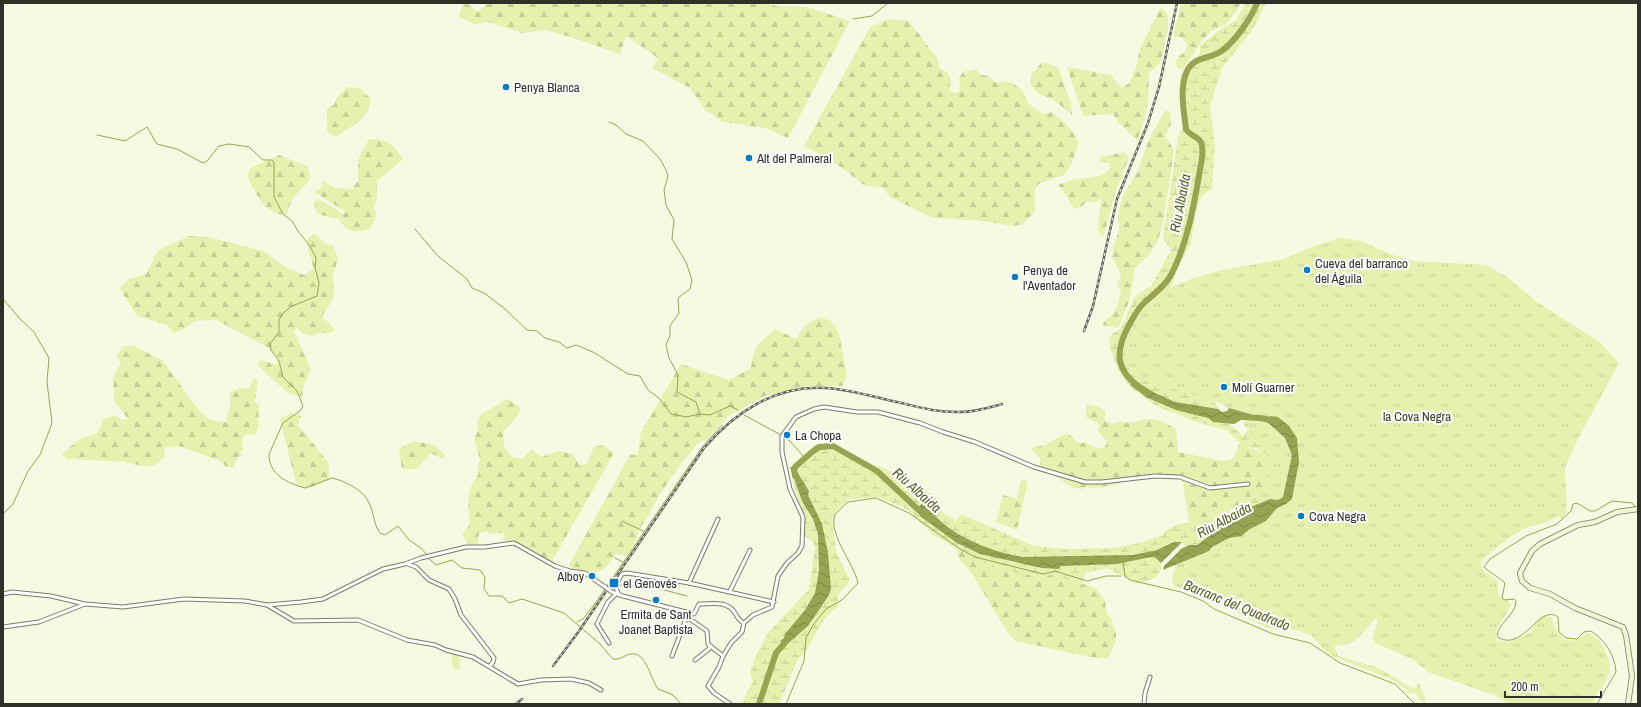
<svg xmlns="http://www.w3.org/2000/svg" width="1641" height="707" font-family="'Archivo Narrow',sans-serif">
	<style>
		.forest { fill: url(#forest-firs) }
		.wetland { fill: url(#wetland-marsh) }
		.park { fill: url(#park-tufts) }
		.pitch { fill: #e6f1b0 }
		.water { fill: url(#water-waves) }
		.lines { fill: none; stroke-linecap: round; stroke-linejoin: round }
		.stream { stroke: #99a452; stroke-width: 1 }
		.river { stroke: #99a452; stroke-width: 6 }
		.street-casing { stroke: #797c68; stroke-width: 5 }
		.secondary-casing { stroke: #797c68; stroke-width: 6 }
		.street { stroke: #fff; stroke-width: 3 }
		.secondary { stroke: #f0f5d4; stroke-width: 4.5 }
		.rail-casing { stroke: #646559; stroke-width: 2.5 }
		.rail { stroke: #fff; stroke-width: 1; stroke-dasharray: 3; stroke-linecap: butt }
		.street-bridge-casing { stroke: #797c68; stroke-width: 5; stroke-linecap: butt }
		.street-bridge { stroke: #fff; stroke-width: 3 }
		.poi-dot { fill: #007bc4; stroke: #fff; stroke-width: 1.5 }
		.labels { text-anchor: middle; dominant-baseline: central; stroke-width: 4; stroke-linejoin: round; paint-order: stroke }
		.poi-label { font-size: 13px; fill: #2f3028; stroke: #fff; text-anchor: start }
		.park-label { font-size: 13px; fill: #383d19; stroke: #fff }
		.water-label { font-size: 14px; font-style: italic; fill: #555c21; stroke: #fff }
	</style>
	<defs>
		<pattern id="forest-firs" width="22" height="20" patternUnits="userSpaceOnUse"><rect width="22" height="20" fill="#e6f1b0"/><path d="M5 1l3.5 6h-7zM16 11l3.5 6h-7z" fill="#c6cf97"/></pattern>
		<pattern id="wetland-marsh" width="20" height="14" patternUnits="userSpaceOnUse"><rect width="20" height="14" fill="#e6f1b0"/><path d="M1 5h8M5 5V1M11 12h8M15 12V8" fill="none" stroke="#c6cf97"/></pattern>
		<pattern id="park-tufts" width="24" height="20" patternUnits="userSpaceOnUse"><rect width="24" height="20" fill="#e6f1b0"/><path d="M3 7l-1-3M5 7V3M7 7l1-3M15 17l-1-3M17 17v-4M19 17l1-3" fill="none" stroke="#c6cf97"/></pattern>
		<pattern id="water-waves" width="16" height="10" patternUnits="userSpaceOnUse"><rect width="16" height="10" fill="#99a452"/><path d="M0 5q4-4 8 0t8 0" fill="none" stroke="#7d8644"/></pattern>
	</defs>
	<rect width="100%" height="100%" fill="#f6fae3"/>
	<g class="forest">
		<polygon points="463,3 467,3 478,12 487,3 767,3 777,6 807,7 850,21 788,138 765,128 723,122 705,110 690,88 652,68 658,58 626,36 620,54 567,36 545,30 522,33 487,22 474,24 459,17"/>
		<polygon points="1181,3 1241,3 1228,23 1211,31 1202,41 1182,70 1177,68 1176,61 1180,55 1185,52 1187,44 1181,37 1173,37"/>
		<path d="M1161 7 1168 15V31L1160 64 1149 72C1149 95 1148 118 1137 140L1117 121 1113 114 1083 116 1067 67 1111 75 1122 88C1136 81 1136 63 1140 50 1146 35 1154 21 1161 7Z"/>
		<path d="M888 19 909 21 937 58 940 68 948 73 951 80 949 90 955 93 959 92 960 87 959 78 963 72 976 69 981 75 988 76 996 83 1006 81 1014 84 1022 90 1029 104 1043 114 1052 112C1063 121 1073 130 1079 143L1071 165 1064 175 1040 183 1035 188V211L1023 224 1014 226 975 220 933 218 890 197 883 188 864 185 838 165 804 146 870 27Z"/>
		<polygon points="1042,62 1058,67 1071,103 1072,115 1054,100 1039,94 1030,84 1031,75"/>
		<path d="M348 87 360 88 370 98C372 119 351 125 336 137L327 132V108L334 105 338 96Z"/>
		<path d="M1165 111H1170L1171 124 1165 136 1174 150 1163 223 1158 240 1149 255 1135 268 1129 302 1118 328 1103 325V322C1116 314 1118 306 1121 291L1117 286 1121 275 1112 257 1114 244 1119 231 1118 216 1122 198 1138 171 1148 141Z"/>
		<path d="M369 139C388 139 393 144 403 159L377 181V200L374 206C378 217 375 220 369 229 353 234 347 232 339 219L317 214 314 203 317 198 344 214 346 212 314 192 320 189 323 181 335 188 352 189 358 181V159Z"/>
		<path d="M1124 152 1129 158 1116 190 1104 235 1101 236C1094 227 1102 210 1101 198L1097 202 1088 201 1082 206 1074 209 1064 192 1058 185C1064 183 1070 180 1076 179 1089 177 1100 179 1110 169L1109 163 1100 162 1101 157Z"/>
		<path d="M279 155 307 166 311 177C306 187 296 192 291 202 289 206 288 211 287 215 265 215 256 194 247 176L251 168Z"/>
		<path d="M315 233 324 243 334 247 338 259 333 275 334 298 322 316 335 330 330 333H319L313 336 304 334 297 328 294 331 311 369 304 385 302 396C288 399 269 374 258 366L260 360 278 365 277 358 269 348 216 320 195 321 182 330 174 333 167 325 137 316 119 288 129 279 146 274 158 250 189 236 209 237 263 251 287 268 304 275 313 269C313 257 305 249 308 238Z"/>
		<path d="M820 317 831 321 839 333 847 376 842 386H807L765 396 730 415 705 441 702 440 698 443C684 460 671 477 659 496 653 506 649 516 642 525 636 535 634 547 627 556L616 554C599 577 599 574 571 568L569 565 630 455 638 454 641 432 681 364 729 380 751 368C754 345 758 345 775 329L796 339C802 328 808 322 820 317Z"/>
		<path d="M124 346H134L163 361 201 413C209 420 216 422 226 422L230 407V393L240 388 249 389 254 378 258 380 255 402 259 405 258 429 255 434 244 435 242 441 243 450 240 452 242 455 237 458 233 468 225 466 220 461 179 446 164 448 165 456 155 465 142 466 124 462 74 459 67 460 62 454C67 449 73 444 79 440 92 431 97 442 103 419L115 415 121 420 128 419 114 400 113 376 121 363 116 356Z"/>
		<path d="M507 399 521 407 517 416 503 432 504 446 512 457 522 459 532 449 541 457 558 451 573 454 579 465 587 464 594 447 603 445 614 453 551 563 519 543 514 541 505 542 504 533 490 534 487 531 479 533 478 544H468L462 534 470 524C467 509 467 486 478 475V465L480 460 474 439 478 431 477 421 482 414Z"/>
		<path d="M1086 404 1099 407 1106 412 1104 420 1114 424 1120 421C1134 425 1137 420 1149 419 1160 419 1167 424 1176 429L1178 452 1223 461 1233 459 1240 443C1256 453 1262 447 1277 464L1267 493 1251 498 1218 518 1189 523 1182 477 1179 475H1154L1123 478 1120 484 1094 488 1086 487 1082 489 1073 488 1043 468 1040 464V458L1031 449C1036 445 1041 447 1047 444 1054 440 1060 436 1068 433L1078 443H1086L1099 449 1106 446V440L1098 431 1099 424 1086 417Z"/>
		<path d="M291 413 301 416 298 425 329 463V479C318 485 307 492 296 483L280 419Z"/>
		<polygon points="415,441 434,445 445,455 443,459 431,453 416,469 402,469 399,452 401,447"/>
		<polygon points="1021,480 1028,481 1017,530 996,522 1003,495 1017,499"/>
		<path d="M957 549 975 559 998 568 1036 576 1053 575 1096 588 1105 601 1107 614 1112 620 1116 634V641L1108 658H1095L1016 641 1010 636C997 616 986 596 974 577 967 564 959 566 957 549Z"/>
	</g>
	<g class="wetland">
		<path d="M1246 3H1266L1253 29 1222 68 1213 95 1210 108 1215 144 1212 189 1202 196 1196 211 1191 243 1176 271 1164 311 1215 403 1230 425 1243 436 1248 430 1243 423 1251 421 1269 457 1256 448 1247 447 1240 443 1228 431 1191 420 1156 406 1130 387 1120 374 1110 349 1109 340 1112 334 1121 328 1135 296 1151 286 1171 250 1163 238 1178 138C1180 134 1183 128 1183 123 1185 105 1174 89 1183 71 1187 62 1195 60 1200 53V46L1215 33 1236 20Z"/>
		<polygon points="833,448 895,473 911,485 918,485 939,500 938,510 956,521 961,514 1034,546 1067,549 1113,548 1140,543 1163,535 1166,530 1176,525 1218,518 1251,498 1253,494 1267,493 1266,500 1200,543 1187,547 1182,542 1161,563 1161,571 1153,579 1138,584 1107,568 1085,573 1082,584 1053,575 1036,576 1023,574 998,568 975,559 933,535 908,510 879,497 850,499 835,512 832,517 836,551 850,581 838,596 838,606 825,618 804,654 798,659 779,704 741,704 753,681 750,673 754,660 767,634 809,589 815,547 813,542 805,536 805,522 793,481 800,463 818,449"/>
	</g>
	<path class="park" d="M1340 238 1361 241 1390 254 1413 261 1486 265 1507 277 1537 302 1601 343 1619 363 1578 439 1565 468 1567 511 1561 520 1558 516C1547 524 1536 524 1524 529 1508 537 1491 551 1480 564L1484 571 1497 580 1499 596 1509 601 1511 605 1496 631V640L1508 642 1523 636 1530 633 1540 616 1544 615 1551 617C1556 628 1560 646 1578 639 1582 637 1585 634 1589 633 1604 640 1615 665 1607 679 1602 688 1595 694 1593 704H1509L1494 695 1428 672 1412 659 1375 643 1372 638 1378 622 1376 618 1356 640 1349 644 1334 646 1338 656 1379 668 1410 687 1414 689 1419 683 1425 697V704L1418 698 1416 693 1410 694 1406 689 1389 678 1329 655 1311 635 1296 630 1267 628 1221 604 1174 586 1172 579 1176 563 1256 506 1267 483 1270 460 1244 418 1220 403 1146 381 1130 374 1122 341 1125 323 1132 309 1166 290 1193 278 1222 270 1284 259 1314 246Z"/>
	<polygon class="pitch" points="451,653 459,655 460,669 453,669"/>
	<g class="water">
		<polygon points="1134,380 1155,393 1175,402 1218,409 1222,412 1227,411 1229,408 1250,414 1251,419 1241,420 1234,424 1213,422 1208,418 1176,410 1148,398 1130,385"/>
		<polygon points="1270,416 1278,417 1289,426 1297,438 1299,462 1292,499 1286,504 1277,508 1266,521 1250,529 1241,536 1229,538 1212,547 1209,551 1163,570 1164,566 1181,549 1189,545 1197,545 1244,510 1270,499 1278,500 1283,497 1292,455 1285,438 1266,421"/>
		<polygon points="790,467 794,467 809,491 808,495 822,524 828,553 831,589 829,595 808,626 785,646 780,641 784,638 785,634 805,610 815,593 819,571 818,534 813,519 802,501"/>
		<path d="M922 504 925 505C932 511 937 519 945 525 967 542 995 552 1022 557L1133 555 1157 550 1174 542H1182L1161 563 1155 557H1151L1117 564 1061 566 1059 569 1042 568 980 554 957 543 920 516 919 506Z"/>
	</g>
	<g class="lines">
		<g class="stream">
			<polyline points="853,19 872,16 888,3"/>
			<polyline points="609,122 616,125 626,134 643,141 660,159 666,170 668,176 664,190 666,205 674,220 672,239 686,262 692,280 690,289 678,298 679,313 670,326 670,336 666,345 669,358 678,375 677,392 696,402 700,414"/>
			<path d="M97 135 125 141 147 127 157 144 177 149 203 163 207 161 219 146 229 144 249 147 263 160H272L274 162V197L283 214 292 221 298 231 310 246 316 258 315 267 319 283 317 296 292 306 282 314 279 320V332L270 344 271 350 279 361 283 377 297 391 303 406 300 411 283 423 269 454C269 475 287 483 305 488L332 478C343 480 363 490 368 501 374 511 373 523 380 533L385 535 398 526 409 540 421 548 427 555"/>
			<polyline points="415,229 438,256 467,279 472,288 484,293 504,308 527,330 537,331 545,338 559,342 567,348 576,345 593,352 628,374 640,376 648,390 659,398 671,414 677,415 686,417 700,414 710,415 730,406 738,410"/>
			<polyline points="3,299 20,319 34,332 49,358 47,382 52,423 40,455 28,471 13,504 3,514"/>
			<polyline points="744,415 781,435"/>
			<polyline points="784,437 790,441 805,458"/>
			<polyline points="622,521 643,531"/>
			<path d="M428 558 436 565 452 560 462 568 480 570 485 577 484 589 489 596H502L509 603 522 599 564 613 600 644 613 659C621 660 624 655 631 654 646 651 651 680 658 689L673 695 681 704"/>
			<polyline points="615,558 623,562"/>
			<polyline points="1123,563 1125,576 1130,580 1181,592 1203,601 1214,609 1273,634 1310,643 1340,663 1395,684 1415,704"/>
			<polyline points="617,585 649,586 687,596"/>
			<polyline points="577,622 583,619 594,605 703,446 722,425"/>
			<path d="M786 704 804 661 806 638 813 625 826 609 842 600 858 583C854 563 828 535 835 514L848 502 876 498 909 513 960 549 975 557 1043 574 1055 571 1087 581 1106 576H1121"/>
			<path d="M1597 704 1616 672C1615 655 1605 640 1591 631L1584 632 1577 639 1566 638 1559 632 1558 617C1540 603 1524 651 1499 638L1497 635C1499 622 1516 615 1516 601L1514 599 1505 600 1502 598 1505 583C1501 579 1485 569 1484 567L1490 559 1526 536 1557 524 1571 511 1573 504 1577 503 1590 511H1595L1612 501 1632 503 1636 508"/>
		</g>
		<g class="river">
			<path d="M1138 386C1114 368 1116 349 1129 325 1133 318 1137 310 1143 304 1153 294 1165 287 1172 273 1187 243 1193 210 1199 176 1200 167 1204 155 1202 146 1201 136 1190 137 1186 129 1184 111 1179 89 1187 71 1195 55 1211 60 1223 50 1235 41 1252 17 1257 3"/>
			<polyline points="1243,417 1260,418 1275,421"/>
			<polyline points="795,476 794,469 796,466 812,452 819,447 833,446 877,471 925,516"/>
			<polyline points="759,704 776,653 788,639"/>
		</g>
		<defs>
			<g id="street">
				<polyline points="408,564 416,567 429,580 449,589 455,599 461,615 494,658 493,662 490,666"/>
				<polyline points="689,583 718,519"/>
				<polyline points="730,591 750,550"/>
				<path d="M612 592 623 596 694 614 699 604C713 604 727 600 735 613 738 618 739 621 744 623L753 615 772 607 778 576 787 563 798 553 802 546 803 517 790 489 782 452V436L796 417 814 409 824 407 857 412H878L920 423 943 432 975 442 1034 467 1085 482H1102L1155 476 1180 477 1210 488 1248 484"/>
				<polyline points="3,594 12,592 51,596 85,604 123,607 184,599 245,601 267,605 301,602 323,599 383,569 405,564 421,558 466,547 485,547 514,543 555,566 570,571 585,573 605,587"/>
				<polyline points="619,595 615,586 622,574 627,573 689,583 774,602"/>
				<polyline points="267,605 294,621 358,620 407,640 435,645 446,650 473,657 518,684 541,680 571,679 589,683 601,690"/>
				<polyline points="687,617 707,631 708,644 723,656 719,667 708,686 714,693 730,704"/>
				<polyline points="3,627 39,622 85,604"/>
				<polyline points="609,643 597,624 608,602 616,594"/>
				<polyline points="672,656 687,616"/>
				<polyline points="723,656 731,643 742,632 744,623"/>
				<polyline points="695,660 709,649 710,646"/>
				<polyline points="1144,704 1145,693 1150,677"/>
			</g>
			<polyline id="secondary" points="1628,704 1632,676 1626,635 1623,627 1575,608 1550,594 1530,588 1522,581 1520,573 1532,551 1540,544 1578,525 1595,522 1617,512 1638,509"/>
		</defs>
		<use href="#street" class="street-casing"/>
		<use href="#secondary" class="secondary-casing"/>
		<use href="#street" class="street"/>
		<use href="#secondary" class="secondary"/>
		<defs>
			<g id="rail">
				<polyline points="1084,331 1093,306 1117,199 1148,123 1159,87 1177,3"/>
				<path d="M553 666 579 631 704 448C735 412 776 385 825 388 849 389 874 397 897 402 918 407 939 413 960 412 975 412 988 408 1002 404"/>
				<polyline points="516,704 522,699"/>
			</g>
		</defs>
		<use href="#rail" class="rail-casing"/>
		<use href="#rail" class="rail"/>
		<defs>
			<polyline id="street-bridge" points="605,587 612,592"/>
		</defs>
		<use href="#street-bridge" class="street-bridge-casing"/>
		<use href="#street-bridge" class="street-bridge"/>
	</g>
	<g class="poi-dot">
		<circle cx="506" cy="87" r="4"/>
		<circle cx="749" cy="158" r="4"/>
		<circle cx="1307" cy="270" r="4"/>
		<circle cx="1015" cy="277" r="4"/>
		<circle cx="1224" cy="387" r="4"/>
		<circle cx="787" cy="435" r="4"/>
		<circle cx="1301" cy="516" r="4"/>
		<circle cx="592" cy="576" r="4"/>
		<rect x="609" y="578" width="10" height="10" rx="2"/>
		<circle cx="656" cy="600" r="4"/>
	</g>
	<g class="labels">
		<g class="poi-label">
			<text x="514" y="87">Penya Blanca</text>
			<text x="757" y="158">Alt del Palmeral</text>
			<text x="1315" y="263">Cueva del barranco<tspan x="1315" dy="15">del Águila</tspan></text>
			<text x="1023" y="270">Penya de<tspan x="1023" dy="15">l'Aventador</tspan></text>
			<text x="1232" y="387">Molí Guarner</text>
			<text x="795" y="435">La Chopa</text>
			<text x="1309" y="516">Cova Negra</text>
			<text x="584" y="576" text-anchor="end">Alboy</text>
			<text x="623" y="583">el Genovés</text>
			<text x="656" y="614" text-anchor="middle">Ermita de Sant<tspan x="656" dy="15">Joanet Baptista</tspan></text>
		</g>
		<g class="park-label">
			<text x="1417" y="416">la Cova Negra</text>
		</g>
		<g class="water-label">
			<text transform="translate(1180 203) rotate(-79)">Riu Albaida</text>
			<text transform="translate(917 490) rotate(42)">Riu Albaida</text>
			<text transform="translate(1224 520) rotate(-28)">Riu Albaida</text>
			<text transform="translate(1237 605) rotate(22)">Barranc del Quadrado</text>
		</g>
	</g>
	<rect width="1641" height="707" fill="none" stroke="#2f3028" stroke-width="8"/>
	<path d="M1505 691v6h96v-6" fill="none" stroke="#2f3028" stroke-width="2"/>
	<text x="1511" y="691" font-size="12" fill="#2f3028" stroke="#ffffff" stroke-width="3" paint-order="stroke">200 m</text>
</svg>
